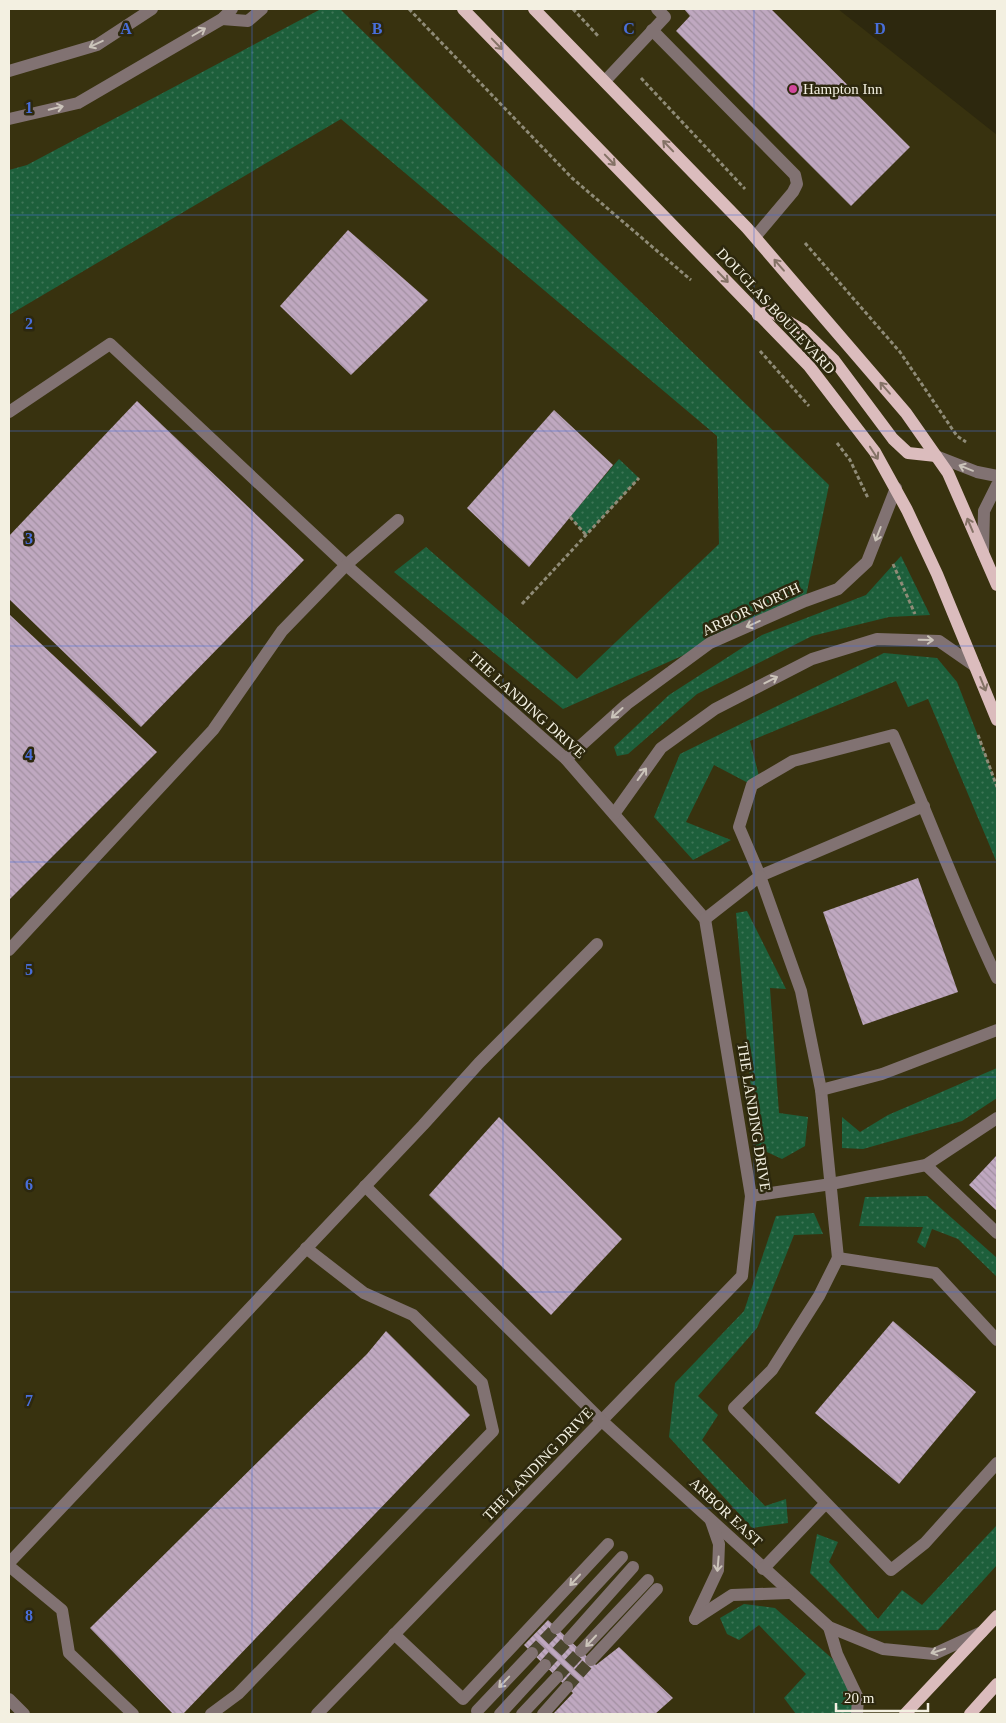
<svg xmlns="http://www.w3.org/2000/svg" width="1006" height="1723" font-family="Georgia,serif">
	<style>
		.built { fill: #38320f }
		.grass { fill: url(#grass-dots) }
		.building { fill: url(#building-back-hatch) }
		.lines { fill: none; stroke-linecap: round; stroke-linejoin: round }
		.minor-tunnel { stroke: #4b462e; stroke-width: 12; stroke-dasharray: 12 6; stroke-linecap: butt }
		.path { stroke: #8f8b77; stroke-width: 3; stroke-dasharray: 4 2.5; stroke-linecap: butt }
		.minor { stroke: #817272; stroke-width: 12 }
		.major { stroke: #dbbcbd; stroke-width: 12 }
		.oneway { stroke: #cbc4ba }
		.oneway2 { stroke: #847266 }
		.grid { fill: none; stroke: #486eda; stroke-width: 1; stroke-opacity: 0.55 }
		.hotel-dot { fill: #d1479c; stroke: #2d280e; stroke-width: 2 }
		.labels { text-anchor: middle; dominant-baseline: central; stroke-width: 5; stroke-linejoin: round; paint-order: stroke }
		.poi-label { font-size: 15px; fill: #f3f0e1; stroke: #2d280e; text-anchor: start }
		.street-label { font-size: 15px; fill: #f3f0e1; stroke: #2d280e }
		.grid-label { font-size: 16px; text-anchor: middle; font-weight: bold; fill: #486eda; stroke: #2d280e; stroke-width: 5; stroke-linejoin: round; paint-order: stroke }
	</style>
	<defs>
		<pattern id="grass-dots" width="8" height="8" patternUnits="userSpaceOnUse" patternTransform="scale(1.25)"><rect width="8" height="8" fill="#1d5f3b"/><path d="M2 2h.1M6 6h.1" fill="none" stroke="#3e7657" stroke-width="1.8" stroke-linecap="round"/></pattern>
		<pattern id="building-back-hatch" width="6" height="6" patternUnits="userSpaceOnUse" patternTransform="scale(1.25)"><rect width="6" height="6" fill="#bfa8c0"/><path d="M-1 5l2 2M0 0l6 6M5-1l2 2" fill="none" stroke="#a290a1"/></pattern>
	</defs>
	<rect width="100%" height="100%" fill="#2d280e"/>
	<polygon class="built" points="9,9 838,9 997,135 997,1714 9,1714"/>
	<g class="grass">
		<polygon points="321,9 340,9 829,485 805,601 563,709 394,572 426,547 577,679 719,544 717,436 341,119 9,315 9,170 27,165"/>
		<polygon points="619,459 639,478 586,535 570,517"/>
		<polygon points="901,556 930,615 889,617 812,636 697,694 628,754 617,756 614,747 669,695 762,635 866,595"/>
		<polygon points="884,653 937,658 957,682 997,785 997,863 928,699 908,707 896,681 750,741 760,780 752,785 714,765 686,822 731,840 693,860 654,817 680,754"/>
		<polygon points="747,911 786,989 770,988 779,1113 808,1117 805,1146 782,1159 756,1147 736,913"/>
		<polygon points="997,1068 997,1098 962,1121 863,1149 842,1148 842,1117 860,1132 888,1115"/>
		<polygon points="927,1196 997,1258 997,1277 958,1239 932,1229 925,1248 917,1242 923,1227 859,1226 865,1197"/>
		<polygon points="814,1213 823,1234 794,1235 757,1328 698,1396 718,1415 702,1440 765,1506 786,1499 788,1523 752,1528 669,1437 675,1383 744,1311 776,1216"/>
		<polygon points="997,1525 997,1565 938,1630 868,1631 810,1573 817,1534 838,1542 829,1562 878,1619 902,1590 922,1605"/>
		<polygon points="744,1604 775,1608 844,1669 857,1714 796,1714 784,1698 806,1674 759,1625 739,1640 727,1634 720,1618"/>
	</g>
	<g class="building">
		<polygon points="684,9 771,9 910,147 851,206 676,31 690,16"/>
		<polygon points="348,230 428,300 351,375 280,306"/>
		<polygon points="137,401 304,560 141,727 9,599 9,536"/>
		<polygon points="554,410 613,465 529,567 467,508"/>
		<polygon points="9,614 157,752 9,900"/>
		<polygon points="918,878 958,992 863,1025 823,912"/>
		<polygon points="499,1117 622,1239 551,1315 429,1195"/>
		<polygon points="997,1155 997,1211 969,1185"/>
		<polygon points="893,1321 976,1392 899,1484 815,1413"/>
		<polygon points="386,1331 470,1415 183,1714 173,1714 90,1628 367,1354"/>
		<polygon points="548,1620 596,1665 619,1647 673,1698 655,1714 555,1714 554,1713 573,1693 524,1645"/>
	</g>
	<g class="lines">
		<g class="minor-tunnel">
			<polyline points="532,1653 556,1628"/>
			<polyline points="545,1665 569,1639"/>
			<polyline points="557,1677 581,1651"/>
			<polyline points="567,1687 591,1660"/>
		</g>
		<g class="path">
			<polyline points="409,9 572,178 691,280"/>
			<polyline points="573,9 599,37"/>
			<polyline points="641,78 745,189"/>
			<polyline points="805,243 900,352 957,436 966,442"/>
			<polyline points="760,351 809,406"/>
			<polyline points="837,443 850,460 868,498"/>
			<polyline points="570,517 586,535"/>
			<polyline points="893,564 915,614"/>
			<polyline points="522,604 639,478"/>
			<polyline points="978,735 997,787"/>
		</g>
		<g class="minor">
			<polyline points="222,19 248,21 262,9"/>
			<polyline points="652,30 795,175 797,184 793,192 755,237"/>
			<polyline points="9,71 97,45 152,9"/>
			<polyline points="605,81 665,17 657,9"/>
			<polyline points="9,119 78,103 222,19 232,9"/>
			<polyline points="9,412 110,344 346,565 566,759 705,919 751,1196 742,1276 317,1714"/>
			<polyline points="936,456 977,472 997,476"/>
			<polyline points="983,553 984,511 997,485"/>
			<polyline points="566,759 627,704 710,643 805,601 838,589 867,562 896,488"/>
			<path d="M924 806 760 876 739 827 752 785 793 761 893 735C929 816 959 899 997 978"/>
			<polyline points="614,814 661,748 715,709 812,659 877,639 939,641 975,666"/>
			<polyline points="705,919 760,876 801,991 821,1090 838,1258"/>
			<polyline points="9,950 213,730 282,631 346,565 398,520"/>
			<polyline points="821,1090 882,1074 997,1030"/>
			<polyline points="926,1165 997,1233"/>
			<polyline points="365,1186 602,1421 829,1627 883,1649 934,1654 982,1632"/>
			<polyline points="751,1196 831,1184 926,1165 997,1118"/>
			<polyline points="997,1340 935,1273 838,1258 819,1296 772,1370 734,1408 891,1570 925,1543 997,1463"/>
			<polyline points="9,1563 423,1125 479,1063 597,944"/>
			<polyline points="9,1566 62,1610 69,1653 133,1714"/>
			<polyline points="763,1569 825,1504"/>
			<polyline points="695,1619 718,1570 719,1544 711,1521"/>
			<polyline points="695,1619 732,1595 789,1593"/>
			<polyline points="829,1627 837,1654 858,1698 857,1714"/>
			<polyline points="556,1628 622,1557"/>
			<polyline points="394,1634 463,1699 608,1544"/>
			<polyline points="569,1639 633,1567"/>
			<polyline points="581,1651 648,1580"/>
			<polyline points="591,1660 657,1589"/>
			<polyline points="9,1699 24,1714"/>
			<polyline points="477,1711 532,1653"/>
			<polyline points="211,1714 238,1694 493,1431 482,1383 413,1315 364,1293 306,1248"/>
			<polyline points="500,1714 545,1665"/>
			<polyline points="522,1714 557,1677"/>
			<polyline points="543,1714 567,1687"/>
		</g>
		<g class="major">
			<polyline points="463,9 809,366 875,452 907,510 937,574 997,720"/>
			<polyline points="534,9 747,228 906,413 948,473 997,585"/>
			<polyline points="758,315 770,311 804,331 834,360 893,439 908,453 936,456"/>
			<polyline points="905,1714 997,1616"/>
			<polyline points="970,1714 997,1684"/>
		</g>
	</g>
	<defs><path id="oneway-shaft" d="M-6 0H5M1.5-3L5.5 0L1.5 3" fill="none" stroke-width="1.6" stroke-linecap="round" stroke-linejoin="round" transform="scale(1.25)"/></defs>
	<g class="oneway">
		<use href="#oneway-shaft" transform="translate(199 32) rotate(-30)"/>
		<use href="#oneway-shaft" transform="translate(96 44) rotate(155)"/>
		<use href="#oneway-shaft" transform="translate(56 108) rotate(-13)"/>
		<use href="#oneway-shaft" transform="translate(966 468) rotate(-158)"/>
		<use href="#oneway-shaft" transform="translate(878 534) rotate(111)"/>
		<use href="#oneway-shaft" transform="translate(753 624) rotate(156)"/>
		<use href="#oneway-shaft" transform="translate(926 640) rotate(1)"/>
		<use href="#oneway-shaft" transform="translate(771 680) rotate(-27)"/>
		<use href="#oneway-shaft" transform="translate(617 713) rotate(138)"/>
		<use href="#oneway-shaft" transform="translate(642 774) rotate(-54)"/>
		<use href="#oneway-shaft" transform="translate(718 1564) rotate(95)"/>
		<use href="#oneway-shaft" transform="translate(575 1580) rotate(133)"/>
		<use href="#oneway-shaft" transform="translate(591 1641) rotate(133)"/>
		<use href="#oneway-shaft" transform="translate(938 1651) rotate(162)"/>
		<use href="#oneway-shaft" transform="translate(504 1682) rotate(134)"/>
	</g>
	<g class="oneway2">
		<use href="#oneway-shaft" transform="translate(497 44) rotate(46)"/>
		<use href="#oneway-shaft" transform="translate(668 146) rotate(-134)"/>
		<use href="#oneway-shaft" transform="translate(610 160) rotate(46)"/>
		<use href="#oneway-shaft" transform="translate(779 265) rotate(-131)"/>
		<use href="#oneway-shaft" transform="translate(723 277) rotate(46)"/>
		<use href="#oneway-shaft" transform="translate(885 388) rotate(-131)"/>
		<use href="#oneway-shaft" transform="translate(874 453) rotate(57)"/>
		<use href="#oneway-shaft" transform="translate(970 525) rotate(-113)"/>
		<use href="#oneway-shaft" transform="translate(983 684) rotate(68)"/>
	</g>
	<path class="grid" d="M252 9V1714M503 9V1714M754 9V1714M9 215H997M9 431H997M9 646H997M9 862H997M9 1077H997M9 1292H997M9 1508H997"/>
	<circle class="hotel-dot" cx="793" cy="89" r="5"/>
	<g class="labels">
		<g class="poi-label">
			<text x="803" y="89">Hampton Inn</text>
		</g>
		<g class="street-label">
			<text transform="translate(776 311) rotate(47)">DOUGLAS BOULEVARD</text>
			<text transform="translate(751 609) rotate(-25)">ARBOR NORTH</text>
			<text transform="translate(527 705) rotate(42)">THE LANDING DRIVE</text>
			<text transform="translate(754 1117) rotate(81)">THE LANDING DRIVE</text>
			<text transform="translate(538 1464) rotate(-46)">THE LANDING DRIVE</text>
			<text transform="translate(726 1512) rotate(43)">ARBOR EAST</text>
		</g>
	</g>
	<g class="grid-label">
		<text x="126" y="34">A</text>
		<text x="377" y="34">B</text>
		<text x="629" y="34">C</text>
		<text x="880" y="34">D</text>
		<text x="29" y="113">1</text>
		<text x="29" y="329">2</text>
		<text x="29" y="544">3</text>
		<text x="29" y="760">4</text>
		<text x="29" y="975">5</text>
		<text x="29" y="1190">6</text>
		<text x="29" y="1406">7</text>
		<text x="29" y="1621">8</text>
	</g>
	<rect width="1006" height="1723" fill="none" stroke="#f3f0e1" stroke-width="20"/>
	<path d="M836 1703v8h92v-8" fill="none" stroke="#f3f0e1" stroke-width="2.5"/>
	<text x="844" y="1703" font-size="15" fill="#f3f0e1" stroke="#2d280e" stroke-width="4" paint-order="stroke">20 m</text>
</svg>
